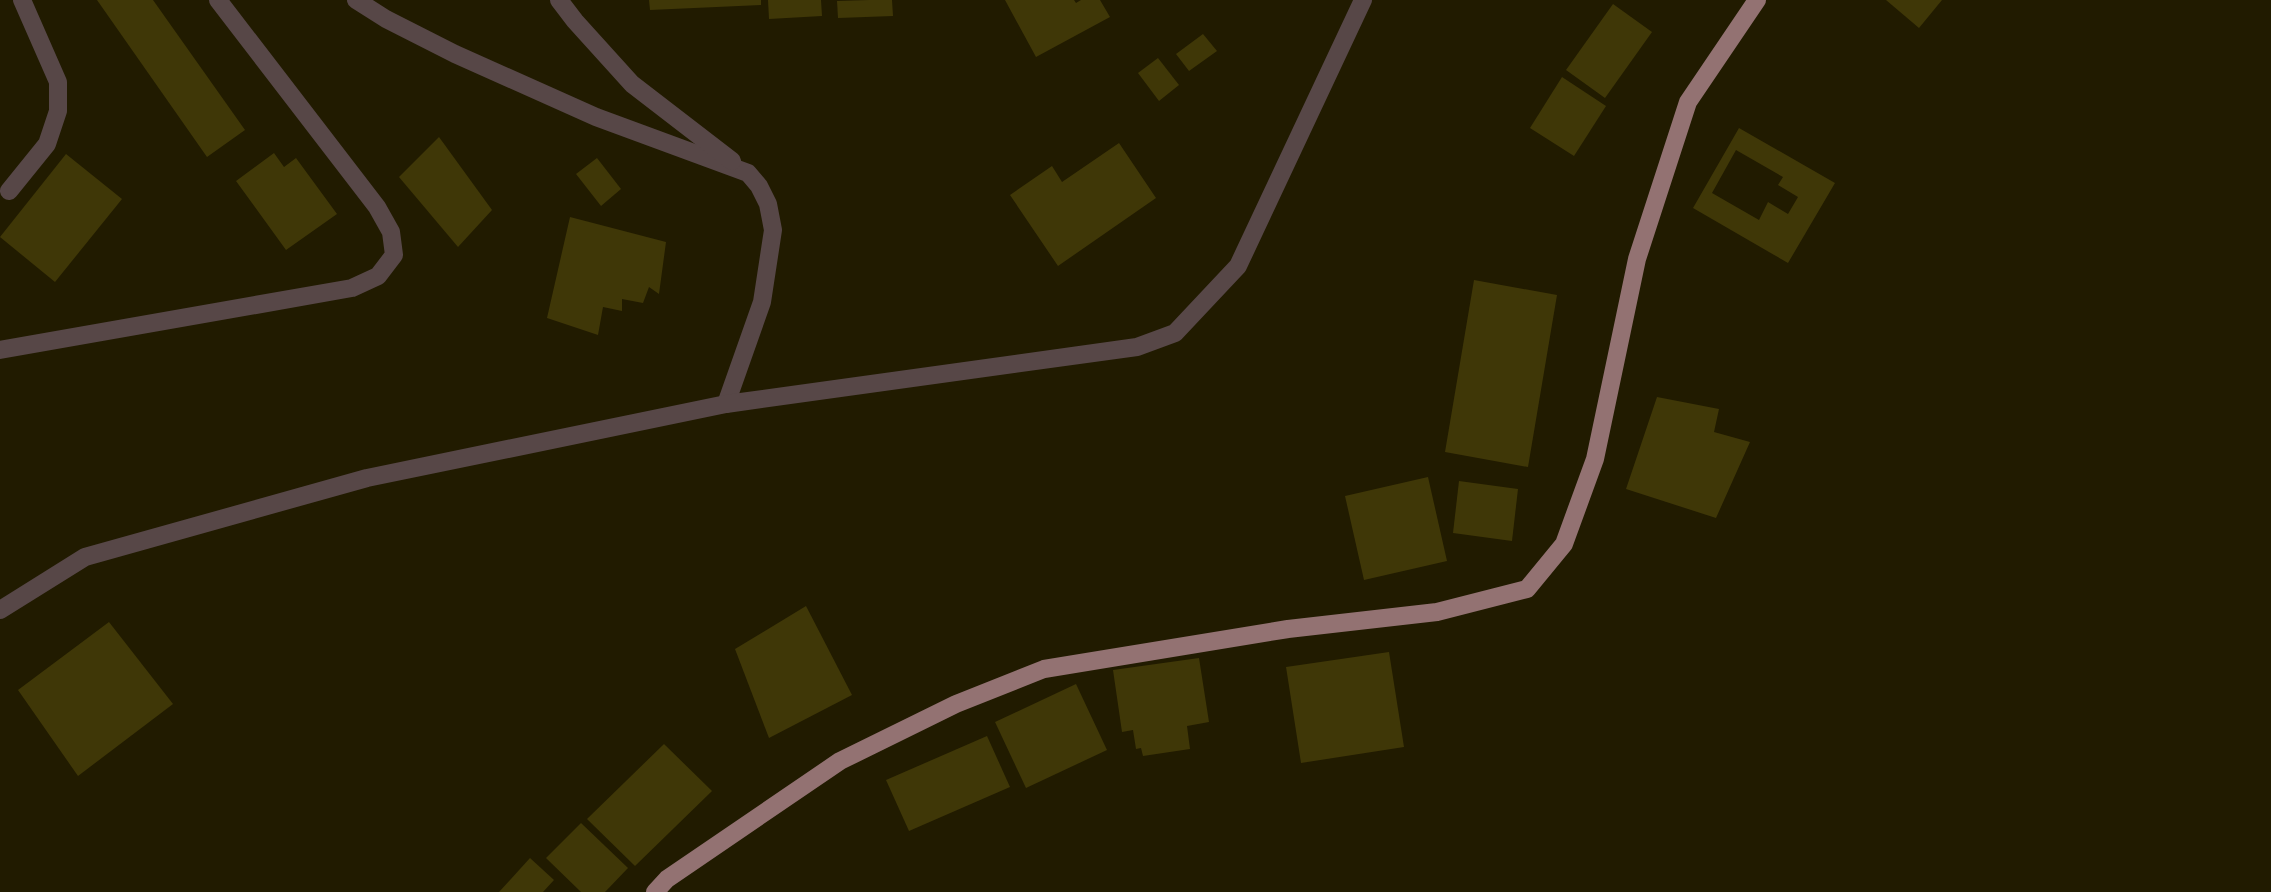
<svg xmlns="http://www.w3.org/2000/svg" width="2271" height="892" font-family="'PT Sans',sans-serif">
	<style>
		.building { fill: #3f3707; fill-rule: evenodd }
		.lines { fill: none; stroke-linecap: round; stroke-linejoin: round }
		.minor { stroke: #574747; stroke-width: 18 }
		.primary { stroke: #937272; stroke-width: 18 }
	</style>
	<rect width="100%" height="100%" fill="#211b00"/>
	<g class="building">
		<polygon points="97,0 153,0 245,130 207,157"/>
		<polygon points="649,0 761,0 761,5 650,10"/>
		<polygon points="768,0 821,0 822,16 769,19"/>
		<polygon points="869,0 892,0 893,16 838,18 837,1"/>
		<polygon points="1005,0 1074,0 1076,3 1081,0 1100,0 1110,17 1036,57"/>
		<polygon points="1886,0 1942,0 1919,28"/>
		<polygon points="1613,4 1652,32 1605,98 1566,70"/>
		<polygon points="1203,34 1217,51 1189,71 1176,54"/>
		<polygon points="1158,58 1179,85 1159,101 1138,73"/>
		<polygon points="1562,77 1606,106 1574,156 1530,128"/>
		<path d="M1739 128 1835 183 1788 263 1693 208ZM1736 150 1783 177 1778 185 1798 197 1788 214 1768 202 1759 220 1712 193Z"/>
		<polygon points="439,137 492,210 458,247 399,177"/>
		<polygon points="1119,143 1156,198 1058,266 1010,195 1052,166 1062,182"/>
		<polygon points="274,153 284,167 296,158 337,214 286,250 236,181"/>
		<polygon points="66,154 122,199 55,282 0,237"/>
		<polygon points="597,158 621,189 601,206 576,174"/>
		<polygon points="570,217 666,242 659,294 649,287 643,303 622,299 622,311 603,307 598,335 547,318"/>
		<polygon points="1474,280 1557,295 1528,467 1445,452"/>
		<polygon points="1657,397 1719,409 1714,432 1750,442 1716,518 1626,489"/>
		<polygon points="1428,477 1447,561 1364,580 1345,496"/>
		<polygon points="1459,481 1518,489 1512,541 1453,533"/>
		<polygon points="806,606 852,695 769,738 735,649"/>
		<polygon points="109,622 173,704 78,776 18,690"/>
		<polygon points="1389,652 1404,747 1301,763 1286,667"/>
		<polygon points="1199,658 1209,722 1187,726 1190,749 1143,756 1141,748 1136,749 1133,730 1122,732 1113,670"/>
		<polygon points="1076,684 1107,750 1026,788 995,722"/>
		<polygon points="987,736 1010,787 909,831 886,780"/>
		<polygon points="664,744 712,791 635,866 587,819"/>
		<polygon points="581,823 628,868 605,892 581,892 546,858"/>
		<polygon points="530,858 554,880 543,892 499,892"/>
	</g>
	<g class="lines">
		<g class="minor">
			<polyline points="356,0 386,19 455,54 596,117 748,173 759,186 768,204 773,230 762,302 726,404"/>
			<polyline points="559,0 575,21 632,84 732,161"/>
			<polyline points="9,191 47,144 58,111 58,82 22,0"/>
			<polyline points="0,350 352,288 378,276 394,255 391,232 377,207 218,0"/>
			<polyline points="0,610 85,557 367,478 726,404 1137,347 1175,333 1238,266 1363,0"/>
		</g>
		<polyline class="primary" points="655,892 667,879 840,761 956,704 1044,669 1288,629 1437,612 1527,589 1564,544 1595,459 1637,259 1688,102 1757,0"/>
	</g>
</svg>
